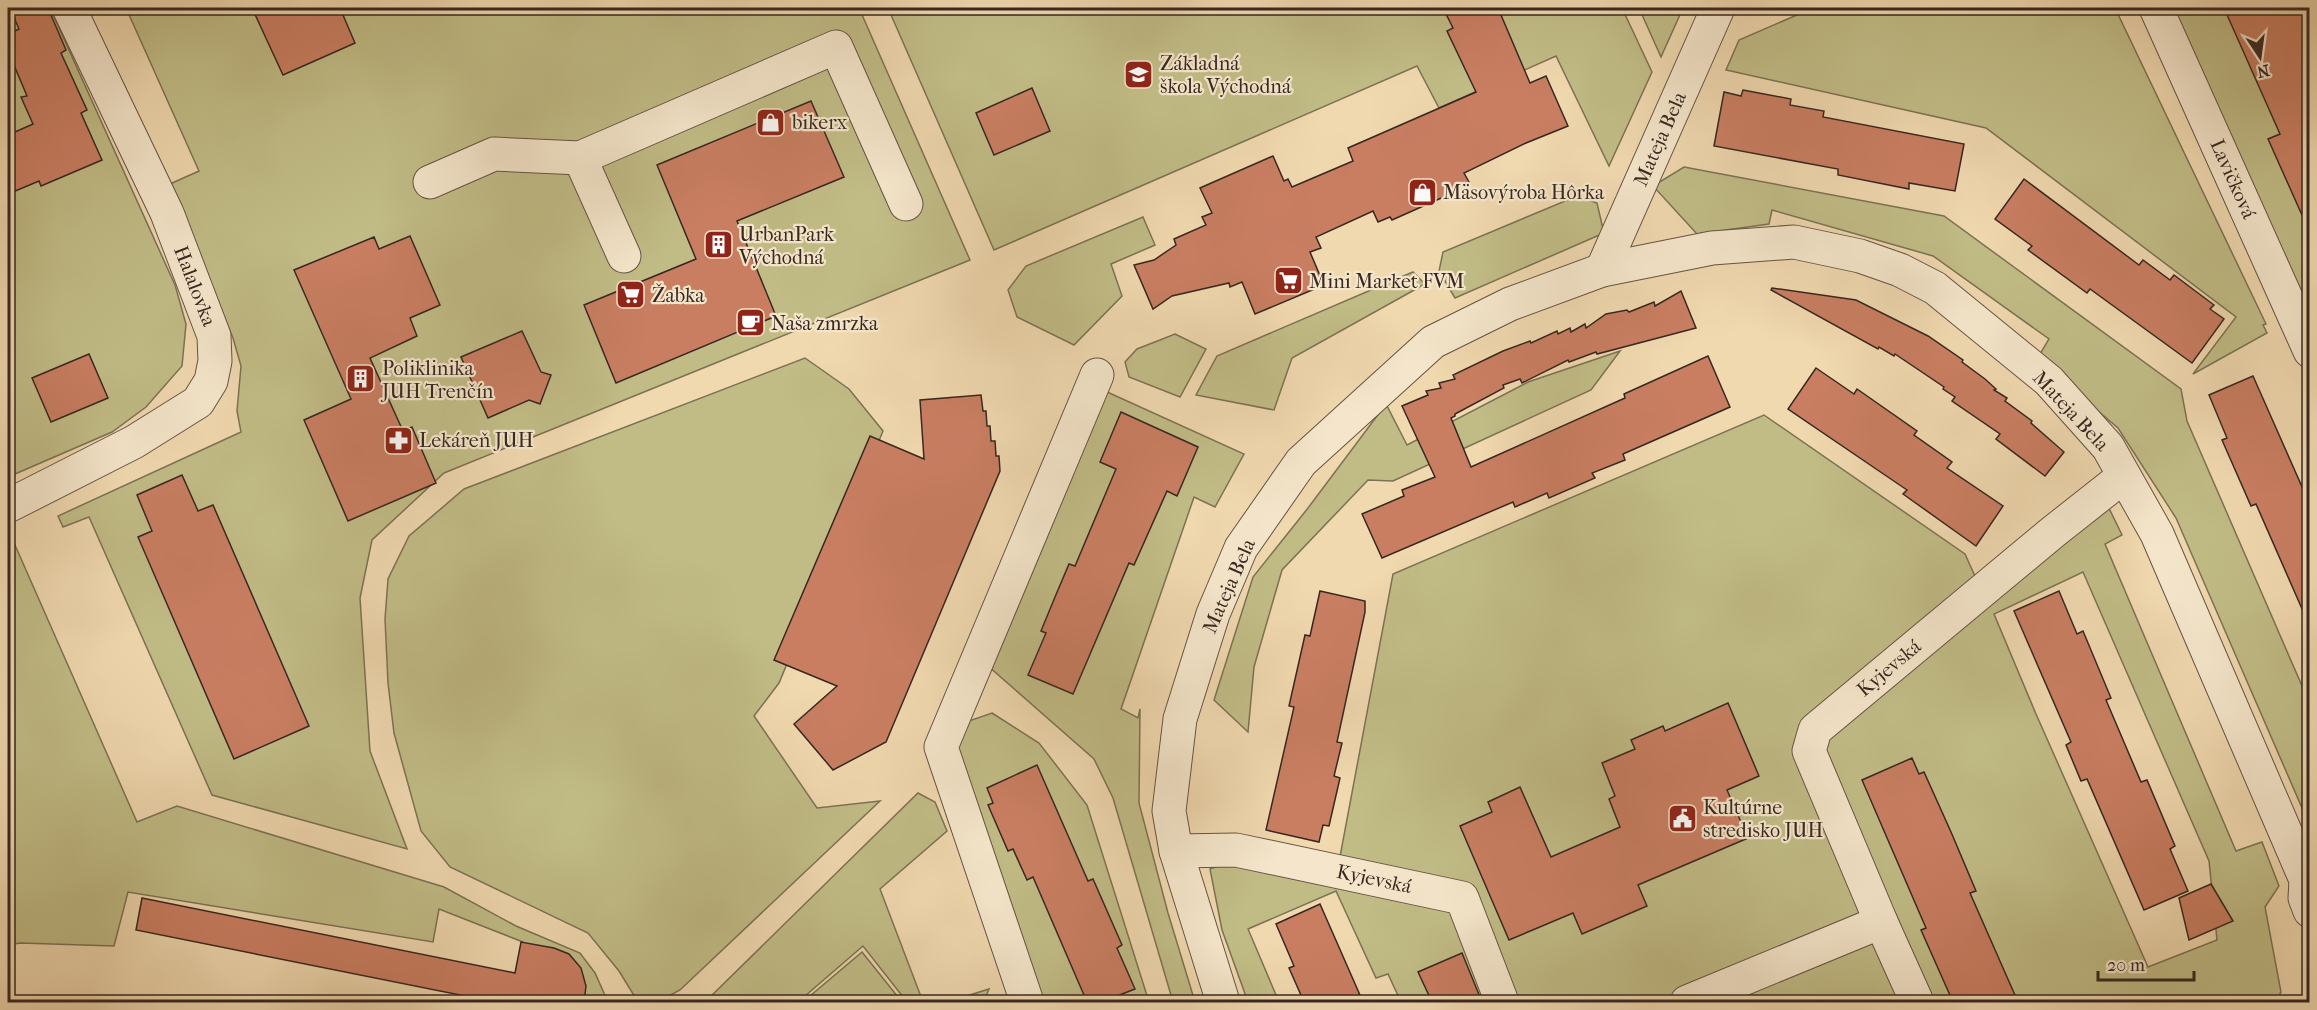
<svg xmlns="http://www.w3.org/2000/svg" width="2317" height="1010" font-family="'IM FELL French Canon',serif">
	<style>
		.green { fill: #c1bc86; stroke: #7c7254; stroke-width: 1.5; fill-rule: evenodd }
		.building { fill: #c97e62; stroke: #372721; stroke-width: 1.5 }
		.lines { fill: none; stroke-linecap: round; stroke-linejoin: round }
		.minor-casing { stroke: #655344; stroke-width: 35 }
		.minor { stroke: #f5e6cb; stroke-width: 33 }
		.labels { text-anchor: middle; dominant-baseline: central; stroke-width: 4.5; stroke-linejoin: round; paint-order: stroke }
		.poi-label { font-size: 20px; fill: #372721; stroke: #f5e6cb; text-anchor: start }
		.street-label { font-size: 20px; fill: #372721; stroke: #f5e6cb }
	</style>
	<rect width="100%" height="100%" fill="#f0d8af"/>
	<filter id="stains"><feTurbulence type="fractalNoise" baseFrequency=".00333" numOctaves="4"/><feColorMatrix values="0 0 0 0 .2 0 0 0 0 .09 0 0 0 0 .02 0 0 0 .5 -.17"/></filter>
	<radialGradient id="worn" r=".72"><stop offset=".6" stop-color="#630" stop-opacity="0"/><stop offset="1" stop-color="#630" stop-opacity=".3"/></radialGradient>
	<g class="green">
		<polygon points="8,8 50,8 175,285 186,324 182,366 146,407 112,432 8,477"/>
		<polygon points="126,8 859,8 970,260 444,473 372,540 360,598 370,751 407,849 212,795 89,517 63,527 58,516 241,432 237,411 241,366 233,338 170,184 199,171"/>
		<polygon points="888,8 1622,8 1652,72 1609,166 1556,56 1439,108 1417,66 994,250"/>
		<polygon points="1639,8 1683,8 1661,57"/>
		<polygon points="1813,8 2115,8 2266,324 2263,325 2267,333 2193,374 2236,317 1986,128 1726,70 1739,40"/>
		<polygon points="2170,8 2309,8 2309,314"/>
		<polygon points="1684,167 1944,216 2181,389 2187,421 2309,702 2309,824 2176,518 2118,428 2037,359 2049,339 1933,256 1772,210 1769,224 1697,234 1653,186"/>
		<polygon points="1577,196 1597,203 1604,233 1455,298 1439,271 1443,252"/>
		<polygon points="1143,217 1155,245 1111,264 1122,296 1074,345 1017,317 1008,290 1026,266"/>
		<polygon points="1413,272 1425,284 1292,358 1274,410 1196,395 1217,356"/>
		<polygon points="1175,334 1206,349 1180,397 1129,377 1125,362 1137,349"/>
		<polygon points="1620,351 1591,390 1393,481 1368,480 1282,570 1254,667 1248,732 1214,700 1253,577 1308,508 1386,404 1407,445 1528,382"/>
		<polygon points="805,358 849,389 883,431 779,683 754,716 817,808 880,801 680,990 658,1002 638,1002 619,971 588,933 450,867 421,831 394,733 388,683 385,619 388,579 409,536 464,489"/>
		<polygon points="1105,391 1244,454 1215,507 1194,497 1121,709 1138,718 1140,709 1139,803 1168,913 1195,1002 1173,1002 1113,798 1094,759 987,665"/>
		<path d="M1764 415 1965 554 1988 605 2105 500 2122 535 2105 544 2236 851 2262 842 2279 886 2265 907 2281 992 2275 1002H1401L1388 974 1376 978 1336 891 1248 929 1279 1002H1248L1222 930 1210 869 1231 861 1339 862 1393 574ZM2083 572 2209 861 2217 940 2148 967 2036 714 1994 614Z"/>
		<polygon points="11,536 137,822 177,806 444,887 516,926 580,953 595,973 608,1002 512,1002 523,942 439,909 433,942 128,892 114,946 20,943 8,945 8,538"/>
		<polygon points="992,713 1039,743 1087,805 1149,1002 1039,1002 950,751 963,723"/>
		<polygon points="918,793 935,802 947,831 880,889 923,1002 907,1002 863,946 798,1002 705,1002"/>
		<polygon points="862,952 902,1002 803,1002"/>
		<polygon points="989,989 984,1001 980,1002 947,1002"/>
	</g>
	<g class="building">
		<polygon points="10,8 48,8 66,50 61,53 87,110 81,113 102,160 41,186 39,181 8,194 8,135 33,124 21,97 27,96 8,51 8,34 19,29"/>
		<polygon points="252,8 340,8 355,43 283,75"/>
		<polygon points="1443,8 1498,8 1530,83 1546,76 1568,126 1526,143 1464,173 1469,182 1456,187 1457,191 1392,220 1390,217 1378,222 1373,211 1316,237 1321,248 1310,252 1324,285 1255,314 1242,282 1230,287 1229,283 1172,296 1153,309 1134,265 1154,260 1176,245 1174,239 1206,225 1202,217 1212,213 1200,188 1273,156 1284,181 1288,179 1292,187 1353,161 1348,148 1476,92 1447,31 1453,28"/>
		<polygon points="2224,8 2310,8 2310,233 2268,139 2280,134"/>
		<polygon points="1032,88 1050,131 994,155 976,113"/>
		<polygon points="1743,90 1791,99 1790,105 1824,111 1823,117 1964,144 1955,191 1909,183 1909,189 1838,175 1838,169 1714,146 1724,92 1741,96"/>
		<polygon points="811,101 844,177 737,221 776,316 616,383 584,305 696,259 657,165"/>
		<polygon points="2024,179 2139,265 2143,260 2170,280 2174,275 2214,305 2210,309 2224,319 2192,363 2090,289 2087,293 2028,250 2032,246 1995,219"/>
		<polygon points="410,236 440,305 410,318 417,336 370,358 403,431 412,427 436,483 348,521 304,420 351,399 294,270 374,237 379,249"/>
		<polygon points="1772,288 1856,300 1928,336 1963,360 1962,362 1985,379 1996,389 1994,390 2007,398 2005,401 2032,421 2031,423 2064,452 2045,476 1996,439 2000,434 1952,401 1955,397 1943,389 1944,387 1895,354 1894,356 1879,347 1878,349 1771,290"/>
		<polygon points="1681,291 1696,328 1597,354 1596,352 1569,362 1568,360 1522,383 1520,379 1503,385 1504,388 1455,414 1455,416 1451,418 1471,467 1625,398 1624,394 1708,356 1730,407 1623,454 1625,460 1592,473 1595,478 1549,498 1547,493 1515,507 1513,502 1382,558 1362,514 1404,496 1402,490 1435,477 1402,406 1428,395 1426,391 1441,388 1439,383 1455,379 1453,375 1503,351 1530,341 1531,343 1557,331 1558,334 1570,328 1571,332 1585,324 1586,328 1606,314 1627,310 1629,312 1654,302 1655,306"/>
		<polygon points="522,331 541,372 551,375 540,404 529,400 488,418 461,357"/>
		<polygon points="89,354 108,398 51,422 32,378"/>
		<polygon points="1816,368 1854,394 1857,389 1917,431 1914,435 1952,462 1947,468 2003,506 1976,546 1903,494 1907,490 1788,409"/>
		<polygon points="2253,376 2310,505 2310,627 2256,504 2251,506 2222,440 2227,438 2209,395"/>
		<polygon points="981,395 983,411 986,411 987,426 990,426 991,441 995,441 996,456 999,456 1000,471 886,742 833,770 794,724 837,686 774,660 870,436 924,459 920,400"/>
		<polygon points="1121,412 1198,447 1177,496 1167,491 1134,565 1129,563 1073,694 1028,675 1046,633 1041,631 1055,597 1069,564 1075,566 1116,469 1100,462"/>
		<polygon points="182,475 198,511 213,505 309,726 234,759 138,537 152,531 137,495"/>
		<polygon points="1320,591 1365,601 1365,612 1337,742 1342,743 1334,776 1340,778 1329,826 1323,825 1319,842 1266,830 1294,707 1289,706 1305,635 1310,636"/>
		<polygon points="2059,591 2077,634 2083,631 2111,698 2106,700 2141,782 2147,780 2175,846 2170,849 2188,891 2144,910 2087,779 2081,781 2066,745 2071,742 2014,611"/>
		<polygon points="1728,703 1759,776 1727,790 1748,838 1638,885 1647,906 1582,934 1573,913 1509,940 1460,826 1492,812 1488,802 1520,787 1551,857 1620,827 1609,799 1615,796 1602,763 1635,749 1631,740 1663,726 1665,731"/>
		<polygon points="1912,758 1919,774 1924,772 1951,832 1976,891 1970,893 2018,1002 1953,1002 1921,930 1926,928 1862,780"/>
		<polygon points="1037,765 1088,881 1093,879 1122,945 1117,948 1135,989 1117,996 1120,1002 1087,1002 1033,877 1027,880 1013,849 1008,851 988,805 993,803 987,788"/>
		<polygon points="2211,884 2233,921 2189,940 2179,898"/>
		<polygon points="142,898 515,973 521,942 554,948 569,954 581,968 586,986 584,1002 495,1002 136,930"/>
		<polygon points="1320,904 1363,1002 1304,1002 1289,968 1294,966 1276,924"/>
		<polygon points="1462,953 1482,1002 1432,1002 1418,972"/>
	</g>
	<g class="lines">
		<defs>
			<g id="minor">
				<polyline points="2156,8 2310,351"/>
				<polyline points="580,158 624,256"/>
				<polyline points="430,182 494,154 580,158 836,47 906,204"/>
				<polyline points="1602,270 1718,8"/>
				<polyline points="8,506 134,442 198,402 211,381 215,361 214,336 167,213 69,8"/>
				<polyline points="1176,851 1236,850 1462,898 1502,1002"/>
				<polyline points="1881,922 1917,1002"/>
				<polyline points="1027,1002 941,747 1097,375"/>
				<polyline points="1223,1002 1176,851 1169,811 1180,719 1213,614 1241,548 1301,462 1433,342 1510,304 1602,270 1712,248 1794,242 1860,256 1900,270 1935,288 2049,381 2108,447 2157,534 2306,880 2305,898 2310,911"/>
				<polyline points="1687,1002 1881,922 1809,751 1815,730 2053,532 2124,476"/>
			</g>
		</defs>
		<use href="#minor" class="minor-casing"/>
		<use href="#minor" class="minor"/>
	</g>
	<defs>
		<symbol id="school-square" viewBox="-11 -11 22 22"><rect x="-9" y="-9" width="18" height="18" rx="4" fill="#8f2418" stroke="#f5e6cb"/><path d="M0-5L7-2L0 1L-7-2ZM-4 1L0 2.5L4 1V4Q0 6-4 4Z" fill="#fff"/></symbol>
		<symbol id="shop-square" viewBox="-11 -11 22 22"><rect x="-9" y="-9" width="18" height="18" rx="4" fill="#8f2418" stroke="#f5e6cb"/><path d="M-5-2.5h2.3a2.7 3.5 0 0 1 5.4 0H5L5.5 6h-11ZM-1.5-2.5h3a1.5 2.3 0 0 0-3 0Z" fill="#fff"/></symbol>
		<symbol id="building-square" viewBox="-11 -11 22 22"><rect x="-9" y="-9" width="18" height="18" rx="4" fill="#8f2418" stroke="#f5e6cb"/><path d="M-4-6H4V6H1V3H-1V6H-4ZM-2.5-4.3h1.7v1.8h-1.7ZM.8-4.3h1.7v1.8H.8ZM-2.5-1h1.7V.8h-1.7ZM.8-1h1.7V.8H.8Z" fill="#fff"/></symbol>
		<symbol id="supermarket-square" viewBox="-11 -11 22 22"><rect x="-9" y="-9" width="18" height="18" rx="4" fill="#8f2418" stroke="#f5e6cb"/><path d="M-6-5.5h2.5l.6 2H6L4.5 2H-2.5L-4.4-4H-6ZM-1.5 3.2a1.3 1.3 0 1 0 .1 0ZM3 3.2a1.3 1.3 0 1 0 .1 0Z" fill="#fff"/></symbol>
		<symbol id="cafe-square" viewBox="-11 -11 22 22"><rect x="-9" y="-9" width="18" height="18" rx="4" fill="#8f2418" stroke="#f5e6cb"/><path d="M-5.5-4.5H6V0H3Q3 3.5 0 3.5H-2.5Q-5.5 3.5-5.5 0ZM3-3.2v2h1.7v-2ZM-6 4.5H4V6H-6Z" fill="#fff"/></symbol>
		<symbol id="pharmacy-square" viewBox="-11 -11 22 22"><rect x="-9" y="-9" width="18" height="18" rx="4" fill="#8f2418" stroke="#f5e6cb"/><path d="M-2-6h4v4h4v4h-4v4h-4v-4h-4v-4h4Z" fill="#fff"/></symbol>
		<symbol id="civic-square" viewBox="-11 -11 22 22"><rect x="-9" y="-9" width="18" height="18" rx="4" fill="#8f2418" stroke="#f5e6cb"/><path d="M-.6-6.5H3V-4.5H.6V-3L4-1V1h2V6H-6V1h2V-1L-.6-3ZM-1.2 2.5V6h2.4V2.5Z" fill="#fff"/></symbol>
	</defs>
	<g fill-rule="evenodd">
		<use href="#school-square" x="1122" y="58" width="33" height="33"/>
		<use href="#shop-square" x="754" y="106" width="33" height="33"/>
		<use href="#shop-square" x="1406" y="176" width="33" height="33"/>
		<use href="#building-square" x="702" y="228" width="33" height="33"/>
		<use href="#supermarket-square" x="1272" y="264" width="33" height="33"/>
		<use href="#supermarket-square" x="614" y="278" width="33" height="33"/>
		<use href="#cafe-square" x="734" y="306" width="33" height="33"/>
		<use href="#building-square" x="344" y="362" width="33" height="33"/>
		<use href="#pharmacy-square" x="382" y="424" width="33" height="33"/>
		<use href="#civic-square" x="1666" y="802" width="33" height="33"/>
	</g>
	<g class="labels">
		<g class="poi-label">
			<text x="1160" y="63">Základná<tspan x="1160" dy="23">škola Východná</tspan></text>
			<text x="792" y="122">bikerx</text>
			<text x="1443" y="192">Mäsovýroba Hôrka</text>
			<text x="739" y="234">UrbanPark<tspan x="739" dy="23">Východná</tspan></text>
			<text x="1309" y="281">Mini Market FVM</text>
			<text x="652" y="295">Žabka</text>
			<text x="771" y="323">Naša zmrzka</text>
			<text x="382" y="368">Poliklinika<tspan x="382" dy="23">JUH Trenčín</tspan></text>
			<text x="419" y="440">Lekáreň JUH</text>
			<text x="1703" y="807">Kultúrne<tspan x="1703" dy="23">stredisko JUH</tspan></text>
		</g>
		<g class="street-label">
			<text transform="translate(1660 139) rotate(-66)">Mateja Bela</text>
			<text transform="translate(2233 179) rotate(66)">Lavičková</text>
			<text transform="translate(195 286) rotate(69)">Halalovka</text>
			<text transform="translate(2071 411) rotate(47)">Mateja Bela</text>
			<text transform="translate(1229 586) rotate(-66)">Mateja Bela</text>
			<text transform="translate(1889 668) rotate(-40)">Kyjevská</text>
			<text transform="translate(1374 879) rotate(12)">Kyjevská</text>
		</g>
	</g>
	<rect width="2317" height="1010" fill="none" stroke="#f0d8af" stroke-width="30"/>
	<rect x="9" y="9" width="2299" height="992" fill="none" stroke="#372721" stroke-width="3"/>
	<rect x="15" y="15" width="2287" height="980" fill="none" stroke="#372721" stroke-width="1.5"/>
	<g transform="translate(2260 57) rotate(167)" stroke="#f5e6cb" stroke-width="4.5" paint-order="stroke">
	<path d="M0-4.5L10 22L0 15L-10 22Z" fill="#372721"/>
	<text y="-9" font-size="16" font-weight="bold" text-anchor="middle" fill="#372721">N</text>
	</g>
	<path d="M2098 971v9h96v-9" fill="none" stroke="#372721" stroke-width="3"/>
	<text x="2107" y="971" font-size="18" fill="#372721" stroke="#f5e6cb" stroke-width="4.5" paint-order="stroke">20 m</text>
	<rect width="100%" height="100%" filter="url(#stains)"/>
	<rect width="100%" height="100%" fill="url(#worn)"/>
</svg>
